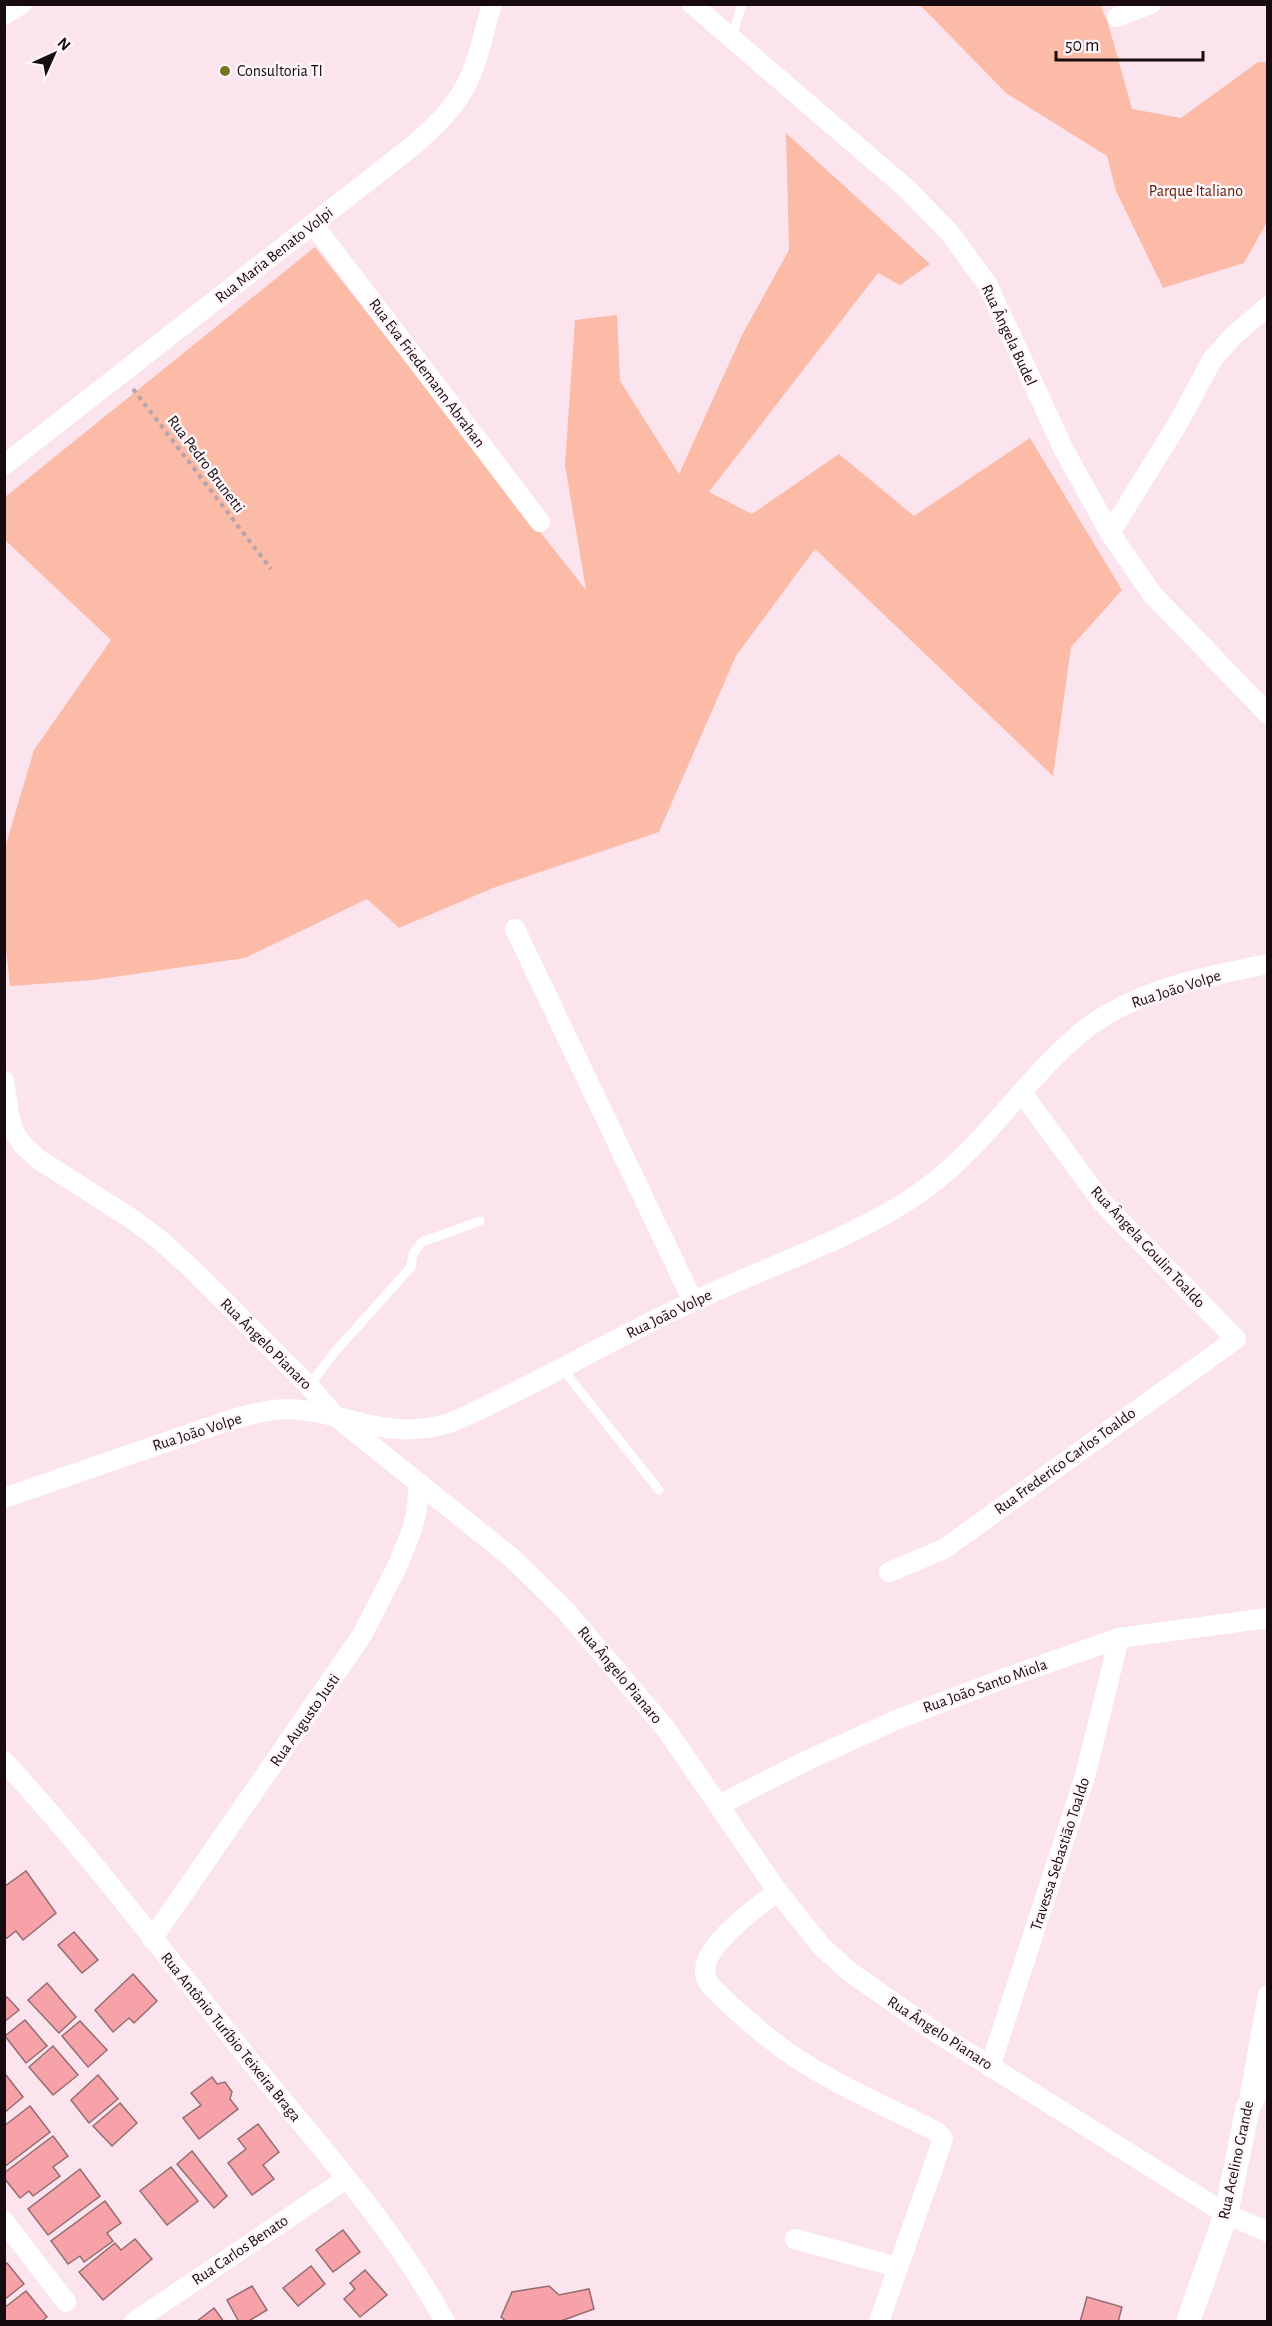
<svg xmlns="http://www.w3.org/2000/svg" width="1272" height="2326" font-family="'Alegreya Sans',sans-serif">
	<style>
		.green { fill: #fcbba6 }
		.building { fill: #f7a2a9; stroke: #936e70; stroke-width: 1.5 }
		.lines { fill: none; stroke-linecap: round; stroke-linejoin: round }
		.path { stroke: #b7a3ab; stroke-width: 4; stroke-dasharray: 4.5 4.5; stroke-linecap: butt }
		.service { stroke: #fff; stroke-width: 9 }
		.minor { stroke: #fff; stroke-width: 20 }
		.tertiary { stroke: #fff; stroke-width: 24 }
		.poi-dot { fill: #73761e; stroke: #fef6fa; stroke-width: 2 }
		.labels { text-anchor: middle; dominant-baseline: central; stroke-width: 5; stroke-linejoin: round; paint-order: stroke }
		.poi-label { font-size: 16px; fill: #170b10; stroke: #fef6fa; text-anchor: start }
		.park-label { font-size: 16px; fill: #601b02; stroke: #fef6fa }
		.street-label { font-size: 16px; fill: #170b10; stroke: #fef6fa }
	</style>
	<rect width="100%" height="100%" fill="#fce4ee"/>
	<g class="green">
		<polygon points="920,5 1100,5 1108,23 1132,109 1181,118 1258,62 1267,62 1267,222 1244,263 1163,288 1116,191 1107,156 1006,93"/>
		<polygon points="786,133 930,264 900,285 878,273 709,492 752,514 839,454 914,516 1030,438 1122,590 1071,647 1053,776 815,549 736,656 659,832 493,888 399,928 367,899 245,958 93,980 10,986 4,931 4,851 34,750 111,640 5,540 5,497 315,247 586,590 565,465 575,320 617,315 620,381 679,474 742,335 789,250"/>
	</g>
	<g class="building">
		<polygon points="26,1871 56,1913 23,1940 16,1931 7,1938 4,1936 4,1887"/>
		<polygon points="74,1932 98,1960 82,1973 58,1945"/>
		<polygon points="133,1974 157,2001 134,2023 129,2018 113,2032 95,2010"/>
		<polygon points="47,1983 76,2017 59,2033 28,2000"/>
		<polygon points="7,1997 19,2010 4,2022 4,2000"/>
		<polygon points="25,2020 47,2046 26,2063 5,2036"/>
		<polygon points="80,2021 107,2050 88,2067 62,2036"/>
		<polygon points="53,2046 78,2075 53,2095 29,2067"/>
		<polygon points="6,2075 23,2097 4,2113 4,2076"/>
		<polygon points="98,2075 118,2099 89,2123 71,2100"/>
		<polygon points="212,2077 217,2084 225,2082 232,2092 230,2099 238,2109 199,2139 183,2118 201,2105 191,2093"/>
		<polygon points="120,2103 137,2123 112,2146 93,2126"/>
		<polygon points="30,2106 50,2132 4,2167 4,2126"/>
		<polygon points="258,2124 279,2152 263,2165 274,2179 252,2195 228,2163 246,2149 238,2139"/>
		<polygon points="53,2136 68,2156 53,2167 60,2176 33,2196 29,2191 20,2198 4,2178 4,2173"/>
		<polygon points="192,2151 227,2196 214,2208 177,2164"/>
		<polygon points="171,2167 198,2201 167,2225 140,2191"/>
		<polygon points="80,2169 100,2196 48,2235 28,2209"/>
		<polygon points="105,2201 121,2223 107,2233 113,2241 84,2262 80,2256 68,2264 51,2241"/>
		<polygon points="343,2230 360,2252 333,2272 316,2250"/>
		<polygon points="135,2239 152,2259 103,2300 79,2272 115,2243 121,2250"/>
		<polygon points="7,2263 24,2284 4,2300 4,2265"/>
		<polygon points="311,2266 325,2284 298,2306 283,2288"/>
		<polygon points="365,2270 387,2295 360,2317 344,2299 355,2289 350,2283"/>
		<polygon points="252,2286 267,2310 247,2322 239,2322 227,2300"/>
		<polygon points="549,2286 559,2295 589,2289 594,2309 558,2322 507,2322 501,2317 512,2292"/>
		<polygon points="26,2291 47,2317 41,2322 4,2322 4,2308"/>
		<polygon points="1087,2297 1122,2307 1118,2322 1080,2322"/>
		<polygon points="214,2308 224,2322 196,2322"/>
	</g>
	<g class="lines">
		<polyline class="path" points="133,389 271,569"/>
		<g class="service">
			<polyline points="732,37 742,4"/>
			<polyline points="561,1367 659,1490"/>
			<polyline points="309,1386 333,1354 411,1267 413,1254 422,1242 480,1221"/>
		</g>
		<g class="minor">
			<polyline points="692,4 907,189 950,233 987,284 1064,450 1110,533 1152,594 1268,714"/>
			<polyline points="4,15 22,4"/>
			<polyline points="1117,17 1151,4"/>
			<polyline points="313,224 540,522"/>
			<path d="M4 465 414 145C434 127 454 109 466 85 479 60 484 31 492 4"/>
			<polyline points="1110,533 1177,425 1212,360 1233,336 1268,306"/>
			<polyline points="515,929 693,1301"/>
			<polyline points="4,1081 9,1114 13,1130 23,1145 38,1159 132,1219 160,1240 192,1269 309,1386 335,1416 512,1558 565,1610 666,1729 778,1892 822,1947 850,1972 937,2033 1226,2214 1268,2232"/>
			<path d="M4 1498 236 1418C254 1414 272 1408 291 1409 351 1413 385 1442 450 1423 533 1387 611 1339 694 1301 765 1267 853 1239 918 1194 981 1151 1020 1085 1077 1036 1128 991 1203 977 1268 964"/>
			<polyline points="889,1572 944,1549 1236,1339 1102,1202 1022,1093"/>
			<path d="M4 1761C92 1857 171 1962 252 2063 319 2146 394 2227 445 2322"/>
			<polyline points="719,1805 808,1760 896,1720 1008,1677 1119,1638 1268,1618"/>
			<path d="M778 1892C757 1906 705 1944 705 1971 704 1984 720 1994 728 2003 749 2022 772 2042 796 2058 840 2087 890 2108 937 2132L943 2139 879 2322"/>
			<polyline points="152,1939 362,1635 397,1567 412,1530 416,1514 419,1483"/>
			<polyline points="990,2067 1085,1776 1119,1638"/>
			<polyline points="1250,2095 1268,1995"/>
			<polyline points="4,2221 66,2302"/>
			<polyline points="795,2239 897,2267"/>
			<polyline points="134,2322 346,2179"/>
		</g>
		<polyline class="tertiary" points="1188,2322 1226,2214 1248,2107 1268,2071"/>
	</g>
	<circle class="poi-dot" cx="225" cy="71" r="6"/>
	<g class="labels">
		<g class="poi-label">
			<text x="237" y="71">Consultoria TI</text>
		</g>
		<g class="park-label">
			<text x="1196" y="191">Parque Italiano</text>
		</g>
		<g class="street-label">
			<text transform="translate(274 255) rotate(-38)">Rua Maria Benato Volpi</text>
			<text transform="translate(1009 335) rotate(65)">Rua Ângela Budel</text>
			<text transform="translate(427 373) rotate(53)">Rua Eva Friedemann Abrahan</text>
			<text transform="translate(206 464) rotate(53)">Rua Pedro Brunetti</text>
			<text transform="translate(1176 989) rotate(-18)">Rua João Volpe</text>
			<text transform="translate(1148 1247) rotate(47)">Rua Ângela Goulin Toaldo</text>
			<text transform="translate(669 1314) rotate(-26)">Rua João Volpe</text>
			<text transform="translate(266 1344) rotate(45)">Rua Ângelo Pianaro</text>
			<text transform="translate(197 1432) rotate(-18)">Rua João Volpe</text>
			<text transform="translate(1065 1461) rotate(-36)">Rua Frederico Carlos Toaldo</text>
			<text transform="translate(620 1675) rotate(50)">Rua Ângelo Pianaro</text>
			<text transform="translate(985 1686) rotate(-20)">Rua João Santo Miola</text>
			<text transform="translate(305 1720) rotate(-55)">Rua Augusto Justi</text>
			<text transform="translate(1060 1854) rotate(-72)">Travessa Sebastião Toaldo</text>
			<text transform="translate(940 2033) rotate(33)">Rua Ângelo Pianaro</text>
			<text transform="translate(231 2037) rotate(51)">Rua Antônio Turíbio Teixeira Braga</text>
			<text transform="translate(1236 2160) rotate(-78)">Rua Acelino Grande</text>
			<text transform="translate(240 2250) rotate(-34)">Rua Carlos Benato</text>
		</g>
	</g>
	<rect width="1272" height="2326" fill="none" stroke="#170b10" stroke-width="12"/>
	<g transform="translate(54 54) rotate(45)" stroke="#fef6fa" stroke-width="4.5" paint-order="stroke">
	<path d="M0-4.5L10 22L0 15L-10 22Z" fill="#170b10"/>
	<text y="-9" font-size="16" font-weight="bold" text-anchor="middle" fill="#170b10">N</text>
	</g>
	<path d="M1056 51v9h147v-9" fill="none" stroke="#170b10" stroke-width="3"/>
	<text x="1065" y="51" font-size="18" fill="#170b10" stroke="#fef6fa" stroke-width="4.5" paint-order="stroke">50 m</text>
</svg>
